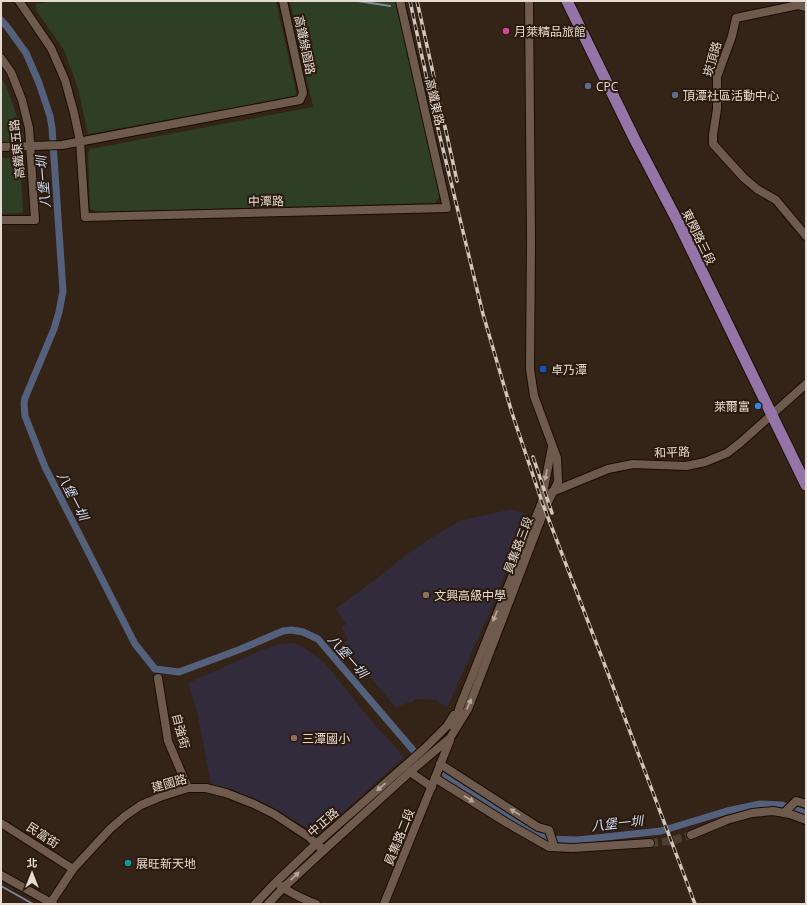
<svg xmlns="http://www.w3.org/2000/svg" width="807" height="905" font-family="'Open Sans','Noto Sans TC',sans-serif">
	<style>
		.education { fill: #322b3b }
		.grass { fill: #2f3f25 }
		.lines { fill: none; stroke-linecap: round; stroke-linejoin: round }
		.stream { stroke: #7f8697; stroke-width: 2 }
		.canal { stroke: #53617d; stroke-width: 7 }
		.minor-tunnel { stroke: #4f3f33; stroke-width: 8; stroke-dasharray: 8 4; stroke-linecap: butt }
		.minor-casing { stroke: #1b0c03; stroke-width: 10 }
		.major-casing { stroke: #1b0c03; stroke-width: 13 }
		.minor { stroke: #6f5b4d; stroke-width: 8 }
		.major { stroke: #9574a7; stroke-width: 11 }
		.rail-casing { stroke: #d1c6bd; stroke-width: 3.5 }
		.rail { stroke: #2a1a0d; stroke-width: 2; stroke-dasharray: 6; stroke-linecap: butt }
		.oneway { fill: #b6a89d }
		.hotel-dot { fill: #d1479c; stroke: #2a1a0d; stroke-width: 1.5 }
		.service-dot { fill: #5c6f8a; stroke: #2a1a0d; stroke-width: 1.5 }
		.transit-dot { fill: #1a4fb4; stroke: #2a1a0d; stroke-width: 1.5 }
		.shop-dot { fill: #3f7fe0; stroke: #2a1a0d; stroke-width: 1.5 }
		.education-dot { fill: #8d6e63; stroke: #2a1a0d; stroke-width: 1.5 }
		.culture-dot { fill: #0f9aa8; stroke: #2a1a0d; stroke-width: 1.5 }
		.labels { text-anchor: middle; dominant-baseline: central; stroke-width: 4; stroke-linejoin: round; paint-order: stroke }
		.poi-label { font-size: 12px; fill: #e6dbd3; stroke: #2a1a0d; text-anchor: start }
		.street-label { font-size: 12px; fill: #e6dbd3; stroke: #2a1a0d }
		.water-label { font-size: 13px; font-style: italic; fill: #cedffe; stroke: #2a1a0d }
	</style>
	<rect width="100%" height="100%" fill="#342317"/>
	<g class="education">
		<polygon points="512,509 528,515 509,564 487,618 447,708 436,700 415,699 412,702 404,704 396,708 343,644 348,640 342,627 346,624 335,609 375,580 407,554 439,533 462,520"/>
		<polygon points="292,643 300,645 325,663 369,718 404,757 318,835 285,815 262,802 227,788 211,784 197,711 188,683 257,652 279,644"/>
	</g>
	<g class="grass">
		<polygon points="57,1 276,1 297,96 88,134 78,88 64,50 38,13 35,4"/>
		<polygon points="290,1 395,1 440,195 435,203 98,212 90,209 88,153 90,149 313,107"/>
		<polygon points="1,78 7,88 24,137 14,142 1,142"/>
		<polygon points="1,158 20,158 23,213 1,214"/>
	</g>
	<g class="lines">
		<g class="stream">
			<polyline points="358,1 390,6"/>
			<polyline points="1,886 33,904"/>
		</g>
		<g class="canal">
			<polyline points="1,20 8,28 26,53 39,83 50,116 52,128 63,291 59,312 54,329 25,398 24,403 25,416 45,467 135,644 155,669 179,672 241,649 283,631 292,630 303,632 318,639 413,750"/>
			<polyline points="445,775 547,839 578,840 661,831 727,811 760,804 782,805 806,813"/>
		</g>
		<polyline class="minor-tunnel" points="650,843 671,841 691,835"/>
		<defs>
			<g id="minor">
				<polyline points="19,1 51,48 65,80 74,113 80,141 85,217 447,208 400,1"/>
				<polyline points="806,7 798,5 736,18 732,36 717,77 717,109 713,135 713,144 744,178 757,189 776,200 806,236"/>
				<polyline points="1,58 11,72 22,100 29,128 35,220 1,220"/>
				<polyline points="1,147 62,145 300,100 303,93 283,1"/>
				<polyline points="552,492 608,469 633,464 686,466 705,462 727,453 740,443 806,384"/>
				<polyline points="158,678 168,741 188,788"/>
				<polyline points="454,727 460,706 542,502 543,498 544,488 552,447"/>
				<polyline points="440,764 538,827 549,830 554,846"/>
				<polyline points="410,772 432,787"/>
				<polyline points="435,778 507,823 549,847 573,848 650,843"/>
				<polyline points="784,813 796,801 806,804"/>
				<polyline points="1,823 73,869"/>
				<polyline points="691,835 727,820 752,813 773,811 790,814 806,820"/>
				<polyline points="1,875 53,904"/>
				<path d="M280 885C290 894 304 899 316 904"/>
				<polyline points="50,904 73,869 110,829 125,816 141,805 160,797 188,788 206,788 226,793 254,804 274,814 309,837 316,844 324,850"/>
				<polyline points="255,904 276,882 316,844 424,749 447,726 454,715"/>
				<polyline points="268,904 283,888 324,850 410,772 450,738 468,709 546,506 558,482 557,458 534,396 530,369 531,241 529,1"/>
				<polyline points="384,904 435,778 450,740"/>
			</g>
			<polyline id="major" points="567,1 635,140 678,222 806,485"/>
		</defs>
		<use href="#minor" class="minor-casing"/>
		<use href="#major" class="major-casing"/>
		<use href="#minor" class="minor"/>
		<use href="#major" class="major"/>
		<defs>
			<g id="rail">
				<polyline points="410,1 434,112 483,314 512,413 542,502 609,676 695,904"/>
				<polyline points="417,1 457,181"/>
				<polyline points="533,457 552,513"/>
			</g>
		</defs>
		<use href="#rail" class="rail-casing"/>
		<use href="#rail" class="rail"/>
	</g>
	<defs><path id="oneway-solid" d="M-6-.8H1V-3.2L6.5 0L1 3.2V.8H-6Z"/></defs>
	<g class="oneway">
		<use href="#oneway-solid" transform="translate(546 475) rotate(102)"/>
		<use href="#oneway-solid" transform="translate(495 616) rotate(112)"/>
		<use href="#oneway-solid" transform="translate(469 704) rotate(-67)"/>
		<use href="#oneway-solid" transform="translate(381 787) rotate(139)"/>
		<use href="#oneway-solid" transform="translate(469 799) rotate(32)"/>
		<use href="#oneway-solid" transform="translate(515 812) rotate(-148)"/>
		<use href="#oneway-solid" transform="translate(295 876) rotate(-43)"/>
	</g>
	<circle class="hotel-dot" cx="506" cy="31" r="4"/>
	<g class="service-dot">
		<circle cx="588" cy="86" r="4"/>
		<circle cx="675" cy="95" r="4"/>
	</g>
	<rect class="transit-dot" x="539" y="365" width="8" height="8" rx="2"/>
	<circle class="shop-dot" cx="758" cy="406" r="4"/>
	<g class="education-dot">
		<circle cx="426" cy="595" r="4"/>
		<circle cx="294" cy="738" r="4"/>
	</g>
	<circle class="culture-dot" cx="128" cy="863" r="4"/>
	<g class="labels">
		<g class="poi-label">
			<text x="514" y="31">月萊精品旅館</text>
			<text x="596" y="86">CPC</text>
			<text x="683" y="95">頂潭社區活動中心</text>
			<text x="551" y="369">卓乃潭</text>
			<text x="750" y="406" text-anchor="end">萊爾富</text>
			<text x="434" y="595">文興高級中學</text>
			<text x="302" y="738">三潭國小</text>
			<text x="136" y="863">展旺新天地</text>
		</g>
		<g class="street-label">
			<text transform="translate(305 45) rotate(78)">高鐵綠園路</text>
			<text transform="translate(712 59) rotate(-74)">崁頂路</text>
			<text transform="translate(435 102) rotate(77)">高鐵東路</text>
			<text transform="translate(17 149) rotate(-96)">高鐵東五路</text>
			<text transform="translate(266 201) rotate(-1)">中潭路</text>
			<text transform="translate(699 237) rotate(64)">東閔路三段</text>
			<text transform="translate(672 452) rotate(-2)">和平路</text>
			<text transform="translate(518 545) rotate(-69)">員集路三段</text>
			<text transform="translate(181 731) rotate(75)">自強街</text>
			<text transform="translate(169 783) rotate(-16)">建國路</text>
			<text transform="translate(323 822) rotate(-41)">中正路</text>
			<text transform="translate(43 835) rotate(33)">民富街</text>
			<text transform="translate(399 837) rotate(-68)">員集路二段</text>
		</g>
		<g class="water-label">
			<text transform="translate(43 182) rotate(-95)">八堡一圳</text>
			<text transform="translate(73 496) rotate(63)">八堡一圳</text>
			<text transform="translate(348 656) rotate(49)">八堡一圳</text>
			<text transform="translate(617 823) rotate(-6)">八堡一圳</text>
		</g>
	</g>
	<rect width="807" height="905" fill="none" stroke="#e6dbd3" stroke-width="4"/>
	<g transform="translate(32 873)" stroke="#2a1a0d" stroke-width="3" paint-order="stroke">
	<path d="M0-3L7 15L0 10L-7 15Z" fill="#e6dbd3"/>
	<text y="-6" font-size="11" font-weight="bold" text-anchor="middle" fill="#e6dbd3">北</text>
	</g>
</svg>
